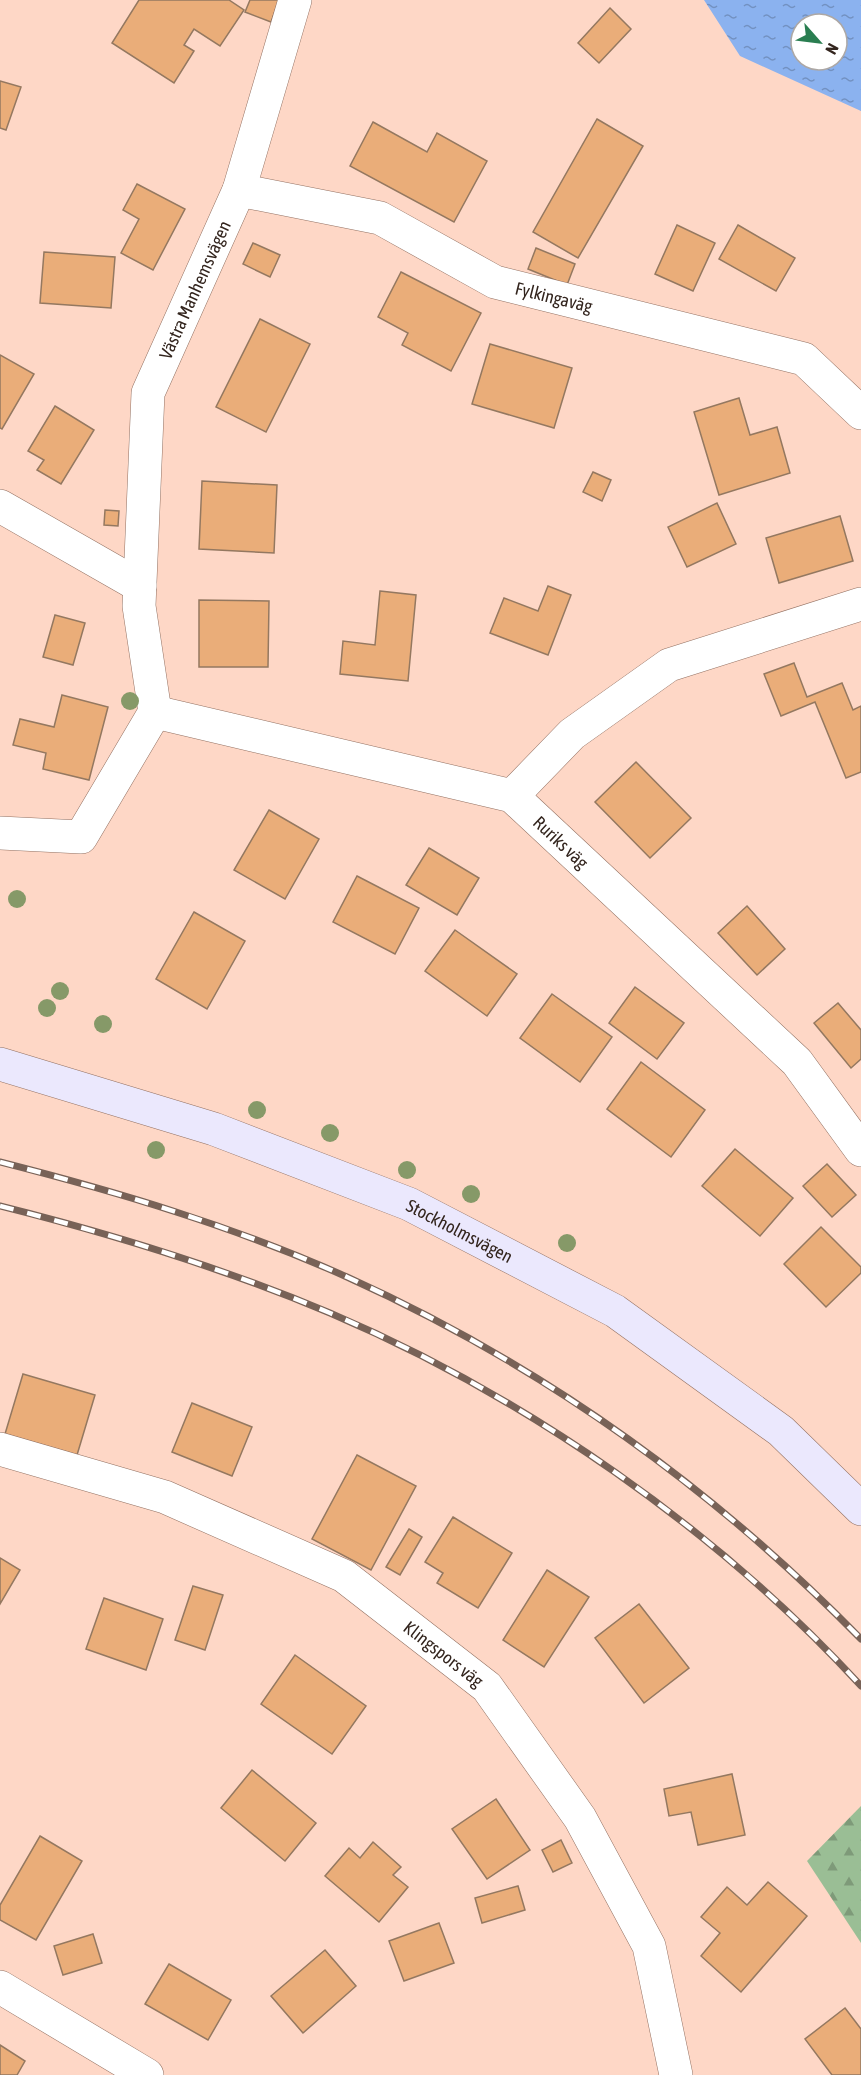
<svg xmlns="http://www.w3.org/2000/svg" width="861" height="2075" font-family="'Asap Condensed',sans-serif">
	<style>
		.forest { fill: url(#forest-firs) }
		.water { fill: url(#water-ripples); fill-rule: evenodd }
		.building { fill: #eaad79; stroke: #947860; stroke-width: 1.5 }
		.lines { fill: none; stroke-linecap: round; stroke-linejoin: round }
		.minor-casing { stroke: #937162; stroke-width: 34 }
		.secondary-casing { stroke: #937162; stroke-width: 34 }
		.minor { stroke: #fff; stroke-width: 33 }
		.secondary { stroke: #ebe8fd; stroke-width: 33 }
		.rail-casing { stroke: #786257; stroke-width: 7 }
		.rail { stroke: #fff; stroke-width: 4.5; stroke-dasharray: 14; stroke-linecap: butt }
		.tree { fill: #869968 }
		.labels { text-anchor: middle; dominant-baseline: central; stroke-width: 4.5; stroke-linejoin: round; paint-order: stroke }
		.street-label { font-size: 18px; fill: #33251e; stroke: #fff }
	</style>
	<defs>
		<pattern id="forest-firs" width="22" height="20" patternUnits="userSpaceOnUse" patternTransform="scale(1.5)"><rect width="22" height="20" fill="#9abe95"/><path d="M5 1l3.5 6h-7zM16 11l3.5 6h-7z" fill="#7e9a79"/></pattern>
		<pattern id="water-ripples" width="26" height="14" patternUnits="userSpaceOnUse" patternTransform="scale(1.5)"><rect width="26" height="14" fill="#8bb2ef"/><path d="M2 4q2-2 4 0t4 0M15 11q2-2 4 0t4 0" fill="none" stroke="#7291c1"/></pattern>
	</defs>
	<rect width="100%" height="100%" fill="#fed7c6"/>
	<polygon class="forest" points="861,1806 861,1943 807,1861"/>
	<path class="water" d="M704 0H861V111L740 56ZM801 24H837V60H801Z"/>
	<g class="building">
		<polygon points="139,0 229,0 244,10 220,46 194,29 184,45 194,51 174,83 112,43"/>
		<polygon points="250,0 279,0 271,22 245,12"/>
		<polygon points="610,8 631,29 599,63 578,43"/>
		<polygon points="0,81 21,87 6,130 0,128"/>
		<polygon points="597,119 643,146 578,258 533,232"/>
		<polygon points="373,122 427,152 437,133 487,161 454,222 350,166"/>
		<polygon points="137,184 185,209 153,270 121,253 139,219 123,210"/>
		<polygon points="677,225 715,243 693,291 655,274"/>
		<polygon points="738,225 795,258 776,291 719,259"/>
		<polygon points="253,243 280,255 270,277 243,264"/>
		<polygon points="536,248 575,264 567,285 528,269"/>
		<polygon points="44,252 115,257 111,308 40,303"/>
		<polygon points="401,272 481,313 451,371 402,345 408,333 378,317"/>
		<polygon points="260,319 310,344 266,432 216,407"/>
		<polygon points="490,344 572,368 554,428 472,404"/>
		<polygon points="0,355 34,374 2,429 0,428"/>
		<polygon points="739,398 750,435 777,427 790,473 719,495 694,412"/>
		<polygon points="55,406 94,430 61,484 37,470 44,460 28,451"/>
		<polygon points="593,472 611,480 602,501 583,492"/>
		<polygon points="202,481 277,485 274,553 199,549"/>
		<polygon points="717,503 736,544 687,567 668,527"/>
		<polygon points="105,510 119,511 118,526 104,525"/>
		<polygon points="840,516 853,561 779,583 766,538"/>
		<polygon points="548,586 571,595 548,655 490,633 504,598 538,611"/>
		<polygon points="380,591 416,595 408,681 340,674 343,641 375,645"/>
		<polygon points="199,600 269,601 268,667 199,667"/>
		<polygon points="55,615 85,623 73,665 43,657"/>
		<polygon points="794,663 807,697 842,683 853,710 861,706 861,772 846,778 815,702 781,716 764,674"/>
		<polygon points="62,695 108,707 89,780 43,769 46,753 13,745 20,719 54,727"/>
		<polygon points="636,762 691,818 650,858 595,802"/>
		<polygon points="269,810 319,839 285,899 234,870"/>
		<polygon points="429,848 479,878 457,915 406,885"/>
		<polygon points="357,876 419,908 395,954 333,922"/>
		<polygon points="747,906 785,949 757,975 718,933"/>
		<polygon points="194,912 245,941 207,1009 156,979"/>
		<polygon points="455,930 517,974 487,1016 425,971"/>
		<polygon points="635,987 684,1023 657,1059 609,1023"/>
		<polygon points="552,994 612,1037 580,1082 520,1038"/>
		<polygon points="838,1003 861,1030 861,1059 851,1068 814,1023"/>
		<polygon points="641,1062 705,1110 671,1157 607,1109"/>
		<polygon points="735,1149 793,1198 760,1236 702,1186"/>
		<polygon points="827,1164 856,1195 832,1217 803,1186"/>
		<polygon points="821,1227 861,1267 861,1273 826,1307 784,1264"/>
		<polygon points="23,1374 95,1395 77,1455 5,1434"/>
		<polygon points="192,1403 252,1427 232,1476 172,1452"/>
		<polygon points="357,1455 416,1486 371,1570 312,1539"/>
		<polygon points="453,1517 512,1553 478,1608 437,1583 443,1573 425,1562"/>
		<polygon points="409,1529 422,1537 400,1575 386,1567"/>
		<polygon points="0,1558 20,1570 0,1604"/>
		<polygon points="547,1570 589,1597 544,1667 503,1640"/>
		<polygon points="193,1586 223,1595 205,1650 175,1640"/>
		<polygon points="104,1598 163,1619 146,1670 86,1649"/>
		<polygon points="639,1604 689,1668 644,1703 595,1638"/>
		<polygon points="295,1655 366,1706 332,1754 261,1704"/>
		<polygon points="252,1770 316,1823 285,1861 221,1808"/>
		<polygon points="732,1774 745,1835 698,1845 691,1812 669,1816 664,1789"/>
		<polygon points="496,1799 530,1850 487,1879 452,1829"/>
		<polygon points="40,1836 82,1861 36,1940 0,1920 0,1905"/>
		<polygon points="561,1840 572,1863 553,1872 542,1850"/>
		<polygon points="373,1842 401,1867 393,1875 408,1887 379,1922 325,1876 349,1848 360,1858"/>
		<polygon points="768,1882 807,1916 741,1992 701,1956 720,1933 701,1917 727,1887 747,1905"/>
		<polygon points="518,1886 525,1910 482,1923 475,1898"/>
		<polygon points="439,1923 454,1963 404,1981 389,1941"/>
		<polygon points="93,1934 102,1963 63,1975 54,1946"/>
		<polygon points="325,1950 356,1986 303,2033 271,1996"/>
		<polygon points="169,1964 231,2000 208,2040 145,2004"/>
		<polygon points="845,2008 861,2029 861,2075 832,2075 805,2039"/>
		<polygon points="0,2045 25,2061 17,2075 0,2075"/>
	</g>
	<g class="lines">
		<defs>
			<g id="minor">
				<path id="s1" d="M239 190 380 218 495 282 804 359 861 413"/>
				<polyline points="0,506 140,586"/>
				<path id="s2" d="M155 712 512 796 797 1062 861 1150"/>
				<polyline points="512,796 572,734 669,665 861,604"/>
				<path id="s3" d="M0 833 81 837 155 712 139 606 148 393 239 190 295 0"/>
				<path id="s4" d="M0 1449 165 1497 344 1576 487 1687 580 1818 649 1946 676 2075"/>
				<polyline points="0,1987 147,2075"/>
			</g>
			<g id="secondary">
				<path id="s5" d="M0 1064 214 1129 409 1204 615 1311 781 1431 861 1509"/>
			</g>
		</defs>
		<use href="#minor" class="minor-casing"/>
		<use href="#secondary" class="secondary-casing"/>
		<use href="#minor" class="minor"/>
		<use href="#secondary" class="secondary"/>
		<defs>
			<g id="rail">
				<path d="M0 1162C118 1192 236 1227 347 1277 540 1364 713 1488 861 1639"/>
				<path d="M0 1206C112 1234 223 1268 330 1313 525 1396 718 1530 861 1686"/>
			</g>
		</defs>
		<use href="#rail" class="rail-casing"/>
		<use href="#rail" class="rail"/>
	</g>
	<g class="tree">
		<circle cx="130" cy="701" r="9"/>
		<circle cx="17" cy="899" r="9"/>
		<circle cx="60" cy="991" r="9"/>
		<circle cx="47" cy="1008" r="9"/>
		<circle cx="103" cy="1024" r="9"/>
		<circle cx="257" cy="1110" r="9"/>
		<circle cx="330" cy="1133" r="9"/>
		<circle cx="156" cy="1150" r="9"/>
		<circle cx="407" cy="1170" r="9"/>
		<circle cx="471" cy="1194" r="9"/>
		<circle cx="567" cy="1243" r="9"/>
	</g>
	<g class="labels">
		<g class="street-label">
			<text stroke="none"><textPath href="#s3" startOffset="660">Västra Manhemsvägen</textPath></text>
			<text stroke="none"><textPath href="#s1" startOffset="336">Fylkingaväg</textPath></text>
			<text stroke="none"><textPath href="#s2" startOffset="434">Ruriks väg</textPath></text>
			<text stroke="none"><textPath href="#s5" startOffset="490">Stockholmsvägen</textPath></text>
			<text stroke="none"><textPath href="#s4" startOffset="494">Klingspors väg</textPath></text>
		</g>
	</g>
	<g transform="translate(819 42) rotate(118)"><circle r="28" fill="#ffffff" stroke="#ada8a5" stroke-width="1.5"/>
	<path d="M0-4.5L10 22L0 15L-10 22Z" fill="#2a7e51"/>
	<text y="-9" font-size="16" font-weight="bold" text-anchor="middle" fill="#33251e">N</text>
	</g>
</svg>
